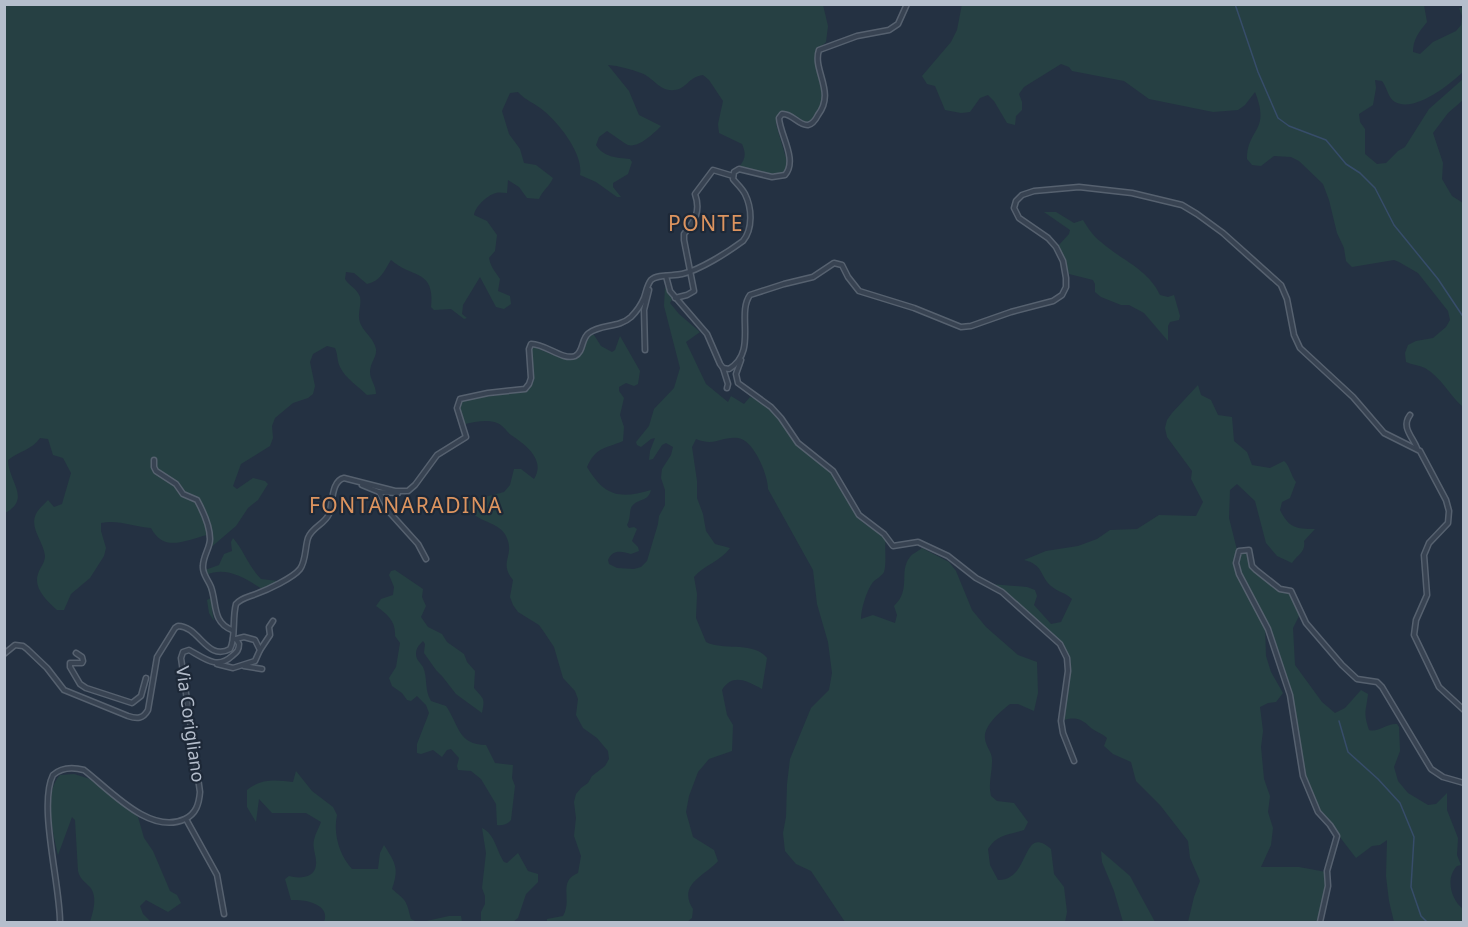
<svg xmlns="http://www.w3.org/2000/svg" width="1468" height="927" font-family="'Noto Sans',sans-serif">
	<style>
		.green { fill: #264043 }
		.lines { fill: none; stroke-linecap: round; stroke-linejoin: round }
		.stream { stroke: #374d6a; stroke-width: 1.5 }
		.minor-casing { stroke: #56616f; stroke-width: 7 }
		.minor { stroke: #384352; stroke-width: 4 }
		.labels { text-anchor: middle; dominant-baseline: central; stroke-width: 4.5; stroke-linejoin: round; paint-order: stroke }
		.street-label { font-size: 18px; fill: #b5becc; stroke: #1d2837 }
		.quarter-label { font-size: 21px; letter-spacing: 1.5px; fill: #dd945f; stroke: #1d2837 }
	</style>
	<rect width="100%" height="100%" fill="#243142"/>
	<g class="green">
		<path d="M962 4 1424 5 1427 22C1419 32 1413 39 1413 52L1420 54 1433 42 1456 31 1461 25 1462 16 1459 8H1463V72C1450 84 1415 113 1395 102 1388 98 1387 87 1382 81L1375 80 1376 88 1373 105 1359 114 1360 122 1365 129V154L1377 164 1386 163 1398 151 1405 147 1429 109 1463 79V100L1448 113 1433 133 1443 163 1442 179 1452 196 1463 203V407C1449 395 1442 378 1425 368 1419 365 1412 365 1406 362L1405 353 1408 345 1416 341 1433 338 1446 327 1450 320 1448 311 1418 273 1399 262 1394 260 1352 267 1346 261 1344 248 1337 233 1329 200 1323 184 1299 161 1291 157 1274 156 1261 166 1252 165 1247 159C1247 128 1271 132 1255 92L1245 105 1238 110 1213 112 1149 99 1124 81 1072 71 1069 67 1061 64 1024 87 1019 94 1022 102V110L1016 116 1015 125 1007 123 994 101 988 95 980 98 970 112 961 113 945 110 935 86 927 84 922 76 951 42 957 30Z"/>
		<path d="M4 5H823L828 26 826 42C823 45 818 48 816 53 815 57 817 62 818 67 822 88 829 110 807 123L787 112 778 115 776 124 788 165 784 173 775 175 739 167C746 159 746 153 742 144L719 133 718 124 723 101 709 80 703 75C688 77 687 89 674 90 660 92 653 77 641 73 631 69 619 66 608 65L629 91 639 115 661 126C654 133 639 148 628 145 624 143 612 134 607 131L599 137 596 145C603 157 617 158 630 159L632 162 628 174 613 183V187L621 197H617L596 182 580 175C584 155 559 123 544 111 535 103 526 101 518 92L510 93 502 111 509 134 520 149 524 163 536 165 553 178C550 186 542 191 539 199L527 198 519 187 508 180 507 193C503 193 500 192 496 193 487 195 475 207 474 215L487 221 497 235 495 251 489 258C491 268 495 271 500 279L498 291 510 296 511 304 504 309 496 307 480 277 463 305 462 314 467 318 464 319 451 309 434 310 431 307C435 269 413 279 391 260 384 271 381 281 367 284L354 273 346 272 345 279C349 286 357 288 360 297 362 306 356 315 361 325 365 333 374 339 376 349 377 357 370 363 370 372 370 380 376 385 376 394L367 395C359 387 345 378 340 367 337 361 338 355 335 348L327 346 313 354 310 362 315 386 313 394 308 398 293 403 275 418 272 426 273 438 270 446 241 464 233 486 237 489 253 478 265 481 268 484 258 500 248 508 236 526 209 549 205 570 219 565 224 554 232 551 231 542 233 538C244 551 249 567 261 579L278 581 262 589C245 578 226 566 206 575L214 590 216 606 212 610 214 621 209 613 207 600 211 598 201 568 208 542 207 535C186 540 164 553 151 528 135 527 117 519 101 523V531L106 548 104 556 90 578 71 594 64 610H57C47 601 33 588 38 574 40 567 45 563 45 556 44 542 29 528 36 514 38 509 44 505 48 500L54 507 62 504 71 473 63 458 53 455 48 439 40 438C32 450 19 451 8 460 8 481 32 499 5 513Z"/>
		<path d="M1044 212H1056L1074 223 1083 220C1088 228 1093 236 1101 242 1121 260 1148 269 1160 295L1168 297 1174 295 1180 316 1179 320 1170 322 1168 326V341L1144 313 1129 305H1121L1101 297 1095 292V284L1093 280 1069 274 1058 246 1069 234 1070 230Z"/>
		<path d="M665 287 673 298 670 303 679 314 700 332 686 342 706 384 728 402 731 396 744 404 750 397C775 403 784 432 801 449 811 458 825 464 833 475 844 488 849 507 859 519 866 526 878 531 886 538 884 548 887 562 884 572 881 577 877 578 873 582 867 590 861 608 861 619L873 615 895 623 897 615 894 606C912 589 898 572 910 557 913 553 919 551 922 548L949 562 956 571 972 610 986 627 1018 655 1037 662 1038 693 1034 711 1018 704H1010C1001 711 983 726 985 739 986 747 993 753 992 762 992 774 988 783 991 796L997 801 1014 803 1028 822 1024 830C1009 835 997 834 988 849L990 865 998 880C1031 881 1021 823 1051 849L1054 874 1064 887 1067 912 1065 922H845L811 871 796 864 785 851 783 833 786 817 787 784 790 759 811 708 829 690 832 673 828 642 817 604 813 570 768 489C768 475 754 440 738 438 721 436 716 447 696 439L692 447 697 481V498L703 514 706 531 715 544 730 548C721 561 704 565 694 577L697 594 696 618 706 642C724 651 754 641 767 658L762 689C748 682 733 672 722 690L727 715 733 725 732 751 709 759 698 772 689 796 686 812 693 837 714 850 718 861C705 876 677 884 693 909L692 918 687 922H547V919L563 916C573 899 557 882 578 873L581 856 574 836 576 818 574 802 576 794 581 788 588 783 592 776 605 766 609 759 608 751 597 738 583 728 576 715 578 699 575 691 563 678 554 647 544 632 539 625 518 612 513 605 510 597 513 580C499 563 513 557 508 541 504 525 488 524 476 516 471 513 467 507 462 503L504 492 510 485 514 469H521L534 479C546 460 526 445 511 435 506 431 503 425 497 423 488 419 474 422 465 424L458 408 461 401 466 399 521 392C538 384 532 366 531 350L534 347 556 356 572 359C584 354 581 341 592 335H594L601 346 612 352 615 350 620 336 640 371 638 384 634 386 626 383 619 387V391L624 398 620 415 624 427 623 441C604 449 596 447 587 467 605 497 620 499 651 490 648 502 639 498 632 506 629 510 631 518 627 525L629 528 634 527 637 529 632 541 638 547 639 551 631 554C622 551 612 549 608 560L609 564 617 568 634 569 641 567 647 561 658 524 659 516 665 505V490L661 478 662 469 671 455 673 447 666 443 662 445 653 459 649 460 650 451 655 438 651 439 641 447 637 445 636 442 649 426 654 409 674 388 680 368 664 306Z"/>
		<path d="M1198 385 1201 395 1211 400 1218 415 1232 417 1234 441 1247 452 1252 465 1270 468 1284 461C1290 466 1291 476 1296 482L1290 498 1282 502 1280 510C1289 528 1296 529 1315 529L1304 541C1306 552 1298 554 1292 563L1277 556 1266 543 1255 501 1237 484 1230 490 1229 518 1237 550 1235 561 1265 626 1266 656 1271 672 1283 693 1276 702 1268 703 1260 707 1263 731 1261 747 1264 779 1270 796 1268 812 1273 828 1271 845 1261 867H1299L1326 872 1327 880 1319 922H1188L1194 897 1200 881 1190 858 1188 841 1160 805 1136 781 1131 762 1113 754 1104 746 1107 738C1102 733 1094 731 1090 727 1081 718 1075 717 1063 720L1067 654C1059 631 1011 601 990 584L1027 587 1035 590 1037 596 1034 605 1051 624 1061 622 1072 599C1066 593 1058 592 1051 586 1039 575 1044 565 1024 560L1046 551 1078 546 1097 539 1110 530 1137 529 1159 515 1196 516 1203 502 1191 479 1192 471 1167 437 1165 428 1167 420 1172 413Z"/>
		<path d="M1244 552 1247 553 1253 569 1290 593 1300 614 1293 628 1295 665 1322 702 1335 713 1345 708 1361 690 1368 694C1366 712 1363 712 1369 730 1378 733 1387 723 1397 724L1399 727 1400 751 1394 767 1398 781 1408 793 1428 805 1436 804 1447 793V810L1458 838 1457 855 1461 865 1457 866C1445 878 1451 900 1463 909V922H1394L1389 901 1386 876 1387 840 1380 845 1372 846 1356 858 1319 810 1309 789 1298 738 1289 684 1281 667 1268 626 1241 575 1237 558Z"/>
		<path d="M395 570 423 589 422 597 426 606 421 617 428 627 442 634 447 642 464 654 467 662 475 671 474 688C484 700 485 697 482 713L456 694 442 676 436 670 424 653 425 644 423 641C419 645 416 648 416 654 416 660 420 662 423 667 428 678 424 690 431 701L446 706C459 725 458 745 486 745L495 763 513 765 512 778 515 786 511 820C508 824 502 826 497 825L496 804 481 779 471 771 458 770 457 766 459 758 451 749 447 750 442 757 433 750 421 754 417 753V744L429 713 426 705 417 696 411 701 407 700 402 693 392 686 389 678 396 667 400 643 395 636C396 621 387 614 376 606L381 599 393 595 394 587 389 575 391 571Z"/>
		<path d="M296 771 312 791 333 807 337 815C333 833 339 855 352 869H378L380 853 384 845C396 864 399 868 392 889 406 901 406 899 411 919L417 922H324C331 904 305 899 291 900L285 879 289 876C299 879 315 878 316 865 317 856 312 849 314 840 315 834 319 828 321 822L306 813H272L259 799 256 822 247 807V790C261 778 276 780 293 782Z"/>
		<path d="M74 774 90 779 138 817 144 838 153 851 170 891 177 895 181 903 168 912 146 900 140 906 143 914 151 922H90C93 912 98 897 90 887 84 881 80 879 78 871L75 820 72 817 58 855C53 833 43 793 60 775Z"/>
		<path d="M482 828C495 834 496 850 504 862L507 863 518 853 528 871 538 874V882L526 894 518 918 513 922H481V912L485 904V896L482 888 486 853Z"/>
		<polygon points="1101,851 1130,876 1155,922 1123,922 1114,891 1102,862"/>
		<polygon points="449,916 461,916 462,922 422,922"/>
	</g>
	<g class="lines">
		<g class="stream">
			<polyline points="1235,4 1258,72 1278,118 1289,126 1326,140 1346,164 1360,173 1375,188 1394,225 1438,279 1464,318"/>
			<polyline points="1339,721 1348,752 1378,779 1400,803 1414,837 1411,887 1421,916 1427,922"/>
		</g>
		<defs>
			<g id="minor">
				<path d="M666 276 670 291 707 334 720 364 723 368 729 369C758 352 736 314 750 295L784 284 813 277 834 263 842 265 848 277 859 291 914 308 961 327 971 326 1011 312 1053 301 1062 295 1066 287V278L1063 261 1056 247 1048 238 1019 218 1014 208 1016 201 1022 195 1034 191 1079 187 1132 193 1182 205 1197 214 1223 233 1281 285 1287 299 1294 335 1300 348 1353 397 1384 433 1420 451 1446 500 1449 511 1448 523 1429 543 1424 555 1427 595 1416 620 1414 635 1439 687 1464 710"/>
				<path d="M675 298 687 295 694 291 684 240V234C695 221 701 211 695 194L713 170 733 176"/>
				<polyline points="645,350 644,310 649,290"/>
				<polyline points="741,360 736,374 738,383 771,407 781,418 798,443 833,471 859,515 884,534 893,546 918,542 948,556 976,578 1002,592 1060,644 1067,658 1068,671 1061,721 1063,733 1074,761"/>
				<polyline points="723,368 728,384 727,388"/>
				<path d="M1410 415C1401 427 1412 436 1417 448"/>
				<path d="M154 460V467L156 471 176 484 183 494 197 500C203 511 210 526 210 539 210 548 203 556 203 566 202 574 208 579 211 587 217 604 212 622 232 630"/>
				<polyline points="362,485 379,492 398,493"/>
				<polyline points="379,492 391,514 418,544 426,559"/>
				<polyline points="260,650 270,635 269,627 273,621"/>
				<polyline points="76,653 82,657 83,661 82,663 70,663 70,667 80,684 86,688 132,703 141,696 146,678"/>
				<path d="M4 654 15 645 23 646 27 649 47 668 64 690 128 716C137 719 143 719 148 710L157 657 175 628 178 626C199 626 207 662 230 649 236 639 232 618 236 604 241 598 248 597 256 594 267 590 293 578 300 569 306 561 305 547 308 538 312 527 325 524 329 514 333 503 331 481 344 478L395 491H408L415 485 437 455 466 437 457 408 460 399 488 393 525 389 529 384 531 378 529 349 531 344C544 343 563 361 575 356 584 352 581 338 589 333 601 324 619 328 631 317 637 311 641 305 644 298 646 292 647 285 651 280 657 274 674 276 682 274 700 270 728 252 743 241 753 229 752 208 745 194 742 188 737 184 733 179L734 172 739 169 772 177 785 175C798 160 780 135 779 118L782 114C792 113 799 126 808 125 813 124 816 119 818 115 836 92 812 70 819 50L857 36 889 30 898 24 907 4"/>
				<polyline points="217,664 233,668 255,661 260,650 255,640 244,637 236,639"/>
				<polyline points="244,666 262,669"/>
				<polyline points="186,819 217,875 224,914"/>
				<path d="M60 922C60 884 38 805 53 775 62 767 73 767 84 770 109 789 150 836 185 819 196 814 199 804 200 792L181 658 183 652 189 650C204 658 217 670 232 656 237 652 239 650 239 644L236 639H233"/>
				<polyline points="1320,922 1328,886 1327,871 1337,836 1330,825 1318,812 1303,776 1290,695 1268,629 1239,574 1236,563 1239,551 1249,550 1252,566 1256,570 1280,589 1291,591 1306,623 1342,665 1357,679 1377,682 1382,687 1431,769 1443,777 1464,783"/>
			</g>
		</defs>
		<use href="#minor" class="minor-casing"/>
		<use href="#minor" class="minor"/>
	</g>
	<g class="labels">
		<g class="street-label">
			<text transform="translate(191 724) rotate(82)">Via Corigliano</text>
		</g>
		<g class="quarter-label">
			<text x="706" y="223">PONTE</text>
			<text x="406" y="505">FONTANARADINA</text>
		</g>
	</g>
	<rect width="1468" height="927" fill="none" stroke="#b5becc" stroke-width="12"/>
</svg>
